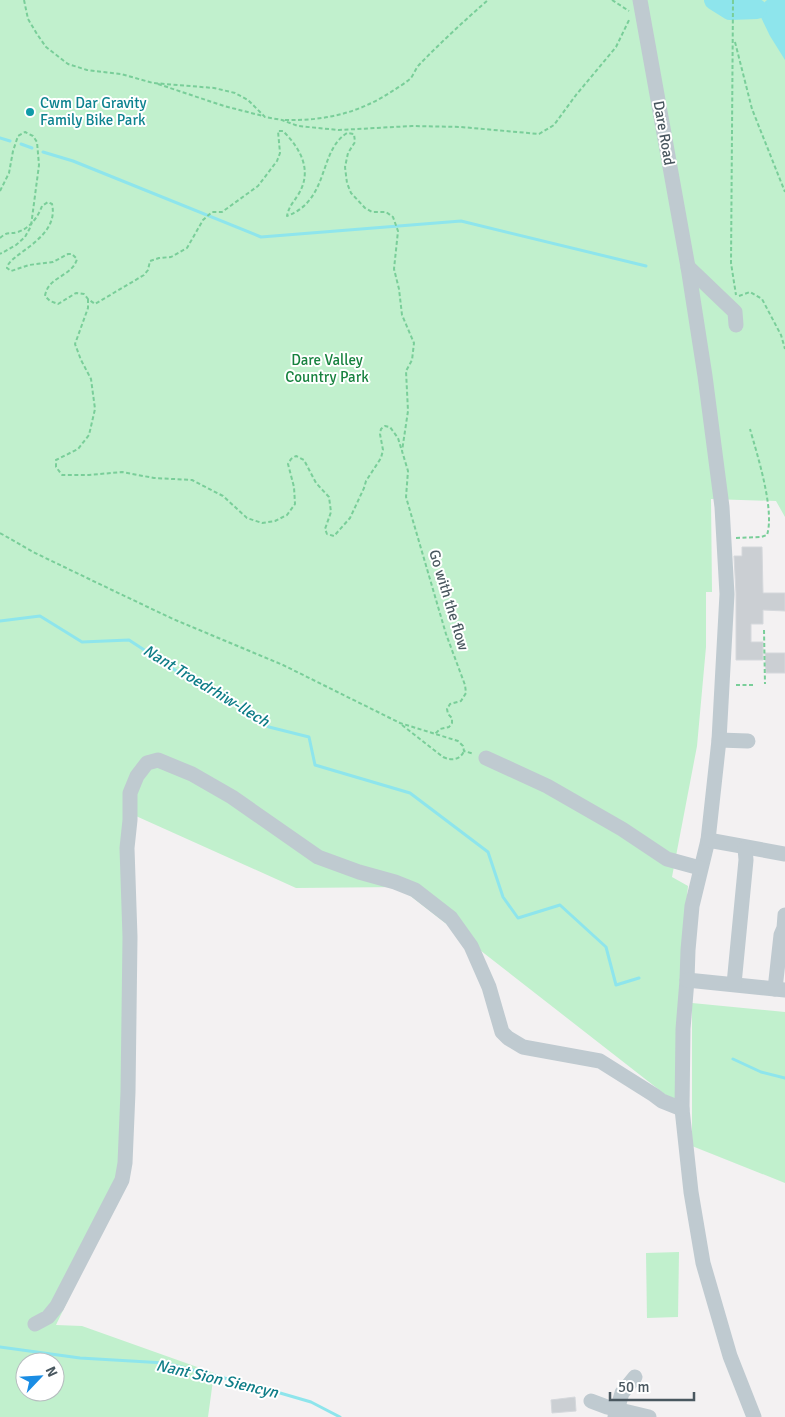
<svg xmlns="http://www.w3.org/2000/svg" width="785" height="1417" font-family="Signika,sans-serif">
	<style>
		.green { fill: #c1f0cd; fill-rule: evenodd }
		.water { fill: #8ee5ec }
		.lines { fill: none; stroke-linecap: round; stroke-linejoin: round }
		.stream { stroke: #8ee5ec; stroke-width: 3 }
		.river { stroke: #8ee5ec; stroke-width: 20 }
		.building { fill: #cbcfd3; stroke: #d5d8dc }
		.path { stroke: #79ce99; stroke-width: 2; stroke-dasharray: 4 2.5; stroke-linecap: butt }
		.minor { stroke: #bfcad0; stroke-width: 15 }
		.culture-dot { fill: #0f9aa8; stroke: #fff; stroke-width: 2 }
		.labels { text-anchor: middle; dominant-baseline: central; stroke-width: 4; stroke-linejoin: round; paint-order: stroke }
		.culture-label { font-size: 15px; fill: #0d838f; stroke: #fff; text-anchor: start }
		.street-label { font-size: 15px; fill: #49575f; stroke: #fff }
		.park-label { font-size: 15px; fill: #18823f; stroke: #fff }
		.water-label { font-size: 16px; font-style: italic; fill: #0e7d87; stroke: #fff }
	</style>
	<rect width="100%" height="100%" fill="#f3f1f2"/>
	<g class="green">
		<path d="M0 0H785V517L776 501 711 499 712 592H706V647L697 746 672 877 688 886 682 946 676 1103 399 887 296 888 127 812 122 1187 56 1325 82 1326 214 1373 208 1417H0ZM25 1362H55V1392H25Z"/>
		<polygon points="692,1003 785,1012 785,1183 692,1146"/>
		<polygon points="679,1252 678,1317 647,1318 646,1253"/>
	</g>
	<polygon class="water" points="767,0 785,0 785,60 770,36 757,9"/>
	<g class="lines">
		<g class="stream">
			<polyline points="0,138 10,141"/>
			<polyline points="21,144 32,148"/>
			<polyline points="43,152 73,161 261,237 461,221 646,266"/>
			<polyline points="0,621 40,616 82,642 129,640 178,672 224,696 269,727 309,737 315,765 410,793 488,852 503,897 518,918 560,905 606,947 616,985 639,978"/>
			<polyline points="733,1059 761,1072 785,1078"/>
			<polyline points="0,1347 80,1358 165,1363 256,1386 311,1402 340,1417"/>
		</g>
		<polyline class="river" points="714,0 730,10 757,9"/>
	</g>
	<g class="building">
		<polygon points="742,547 762,547 763,593 785,593 785,611 763,610 763,624 751,624 751,642 763,642 763,660 736,660 736,593 734,556 742,556"/>
		<polygon points="765,653 785,653 785,673 766,673"/>
		<polygon points="575,1397 576,1411 552,1413 551,1400"/>
	</g>
	<g class="lines">
		<g class="path">
			<polyline points="24,0 28,19 37,34 46,47 68,64 87,70 121,74 153,83 214,88 235,93 248,100 265,117 282,120 298,126 339,130 412,126 461,127 539,134 554,125 576,95 616,47 630,18"/>
			<polyline points="612,0 629,11"/>
			<polyline points="733,0 731,263 736,295"/>
			<polyline points="735,42 752,109 785,192"/>
			<polyline points="158,84 224,106 263,116"/>
			<path d="M285 120C325 121 360 113 394 90 399 87 405 83 410 79 413 76 415 70 418 66 440 43 464 21 488 0"/>
			<polyline points="0,191 9,173 13,151 18,136 25,132 33,136 37,142 39,165 31,226 25,237 16,245 0,254"/>
			<path d="M0 238C9 230 10 235 18 232 30 228 38 217 42 206L48 202 52 204C60 239 8 254 7 268L11 271 29 265 53 262 68 254H72L77 259C72 277 48 276 45 296L50 301 58 304 76 293 84 294 88 299 95 304 144 275 148 270 150 261 159 258 171 257 187 248 203 220 212 212H222L258 186 277 161 280 153 278 131H283C301 149 313 171 298 195 293 203 289 206 287 216 330 200 318 151 347 133L354 134 355 142 348 153 345 167 347 183 351 193 365 208 372 212H386L393 217 398 231 394 269 399 289 402 315 414 343 412 360 406 371 408 411 402 451 408 471 406 497 446 634 465 685 466 693 461 701 450 704 447 709 448 714 452 718V723L449 727 440 729 436 733V735"/>
			<polyline points="739,296 750,292 762,299 781,335 785,349"/>
			<polyline points="88,299 88,308 75,344 81,360 91,379 95,409 89,435 78,449 56,460 56,467 62,475 89,475 122,472 154,478 192,480 223,496 247,518 262,523 275,521 287,515 295,504 294,487 288,464 291,459 296,456 304,460 316,483 329,497 331,512 325,529 327,534 334,536 350,518 364,488 366,481 381,458 383,450 380,434 381,429 385,426 390,427 398,438 401,448"/>
			<polyline points="0,533 33,552 112,590 173,619 283,665 400,723 458,741 463,746 464,751 474,754"/>
			<path d="M736 538 761 537 767 535C775 510 757 454 750 429"/>
			<polyline points="764,630 765,684"/>
			<polyline points="736,685 754,685"/>
			<path d="M402 725 443 757C452 761 460 760 464 751"/>
		</g>
		<g class="minor">
			<polyline points="640,0 688,267 705,376 722,507 727,594 719,740 708,840 692,906 688,950 687,980 683,1029 682,1109 691,1192 703,1263 730,1356 754,1417"/>
			<polyline points="688,267 735,312 736,325"/>
			<polyline points="719,740 748,741"/>
			<polyline points="486,758 547,786 622,829 667,859 700,868"/>
			<polyline points="708,840 785,854"/>
			<polyline points="687,980 785,990"/>
			<polyline points="734,984 746,860 745,848"/>
			<polyline points="775,989 781,935 784,928 785,915"/>
			<polyline points="35,1324 48,1317 57,1306 122,1180 125,1163 128,1092 130,937 127,848 130,820 130,793 137,776 147,763 158,760 192,774 232,797 318,857 359,872 395,882 415,890 451,918 471,946 489,987 502,1032 508,1038 523,1047 600,1061 654,1095 662,1101 682,1109"/>
			<polyline points="591,1401 607,1407 649,1417"/>
			<polyline points="615,1417 622,1393 635,1377"/>
		</g>
	</g>
	<circle class="culture-dot" cx="30" cy="112" r="5"/>
	<g class="labels">
		<g class="culture-label">
			<text x="40" y="103">Cwm Dar Gravity<tspan x="40" dy="17">Family Bike Park</tspan></text>
		</g>
		<g class="street-label">
			<text transform="translate(664 133) rotate(80)">Dare Road</text>
			<text transform="translate(449 600) rotate(73)">Go with the flow</text>
		</g>
		<g class="park-label">
			<text x="327" y="360">Dare Valley<tspan x="327" dy="17">Country Park</tspan></text>
		</g>
		<g class="water-label">
			<text transform="translate(206 686) rotate(31)">Nant Troedrhiw-llech</text>
			<text transform="translate(217 1379) rotate(13)">Nant Sion Siencyn</text>
		</g>
	</g>
	<g transform="translate(40 1377) rotate(65)"><circle r="24" fill="#ffffff" stroke="#b6bcbf"/>
	<path d="M0-4L9 19L0 12L-9 19Z" fill="#1a8de4"/>
	<text y="-8" font-size="14" font-weight="bold" text-anchor="middle" fill="#49575f">N</text>
	</g>
	<path d="M610 1392v8h84v-8" fill="none" stroke="#49575f" stroke-width="2.5"/>
	<text x="618" y="1392" font-size="15" fill="#49575f" stroke="#ffffff" stroke-width="4" paint-order="stroke">50 m</text>
</svg>
